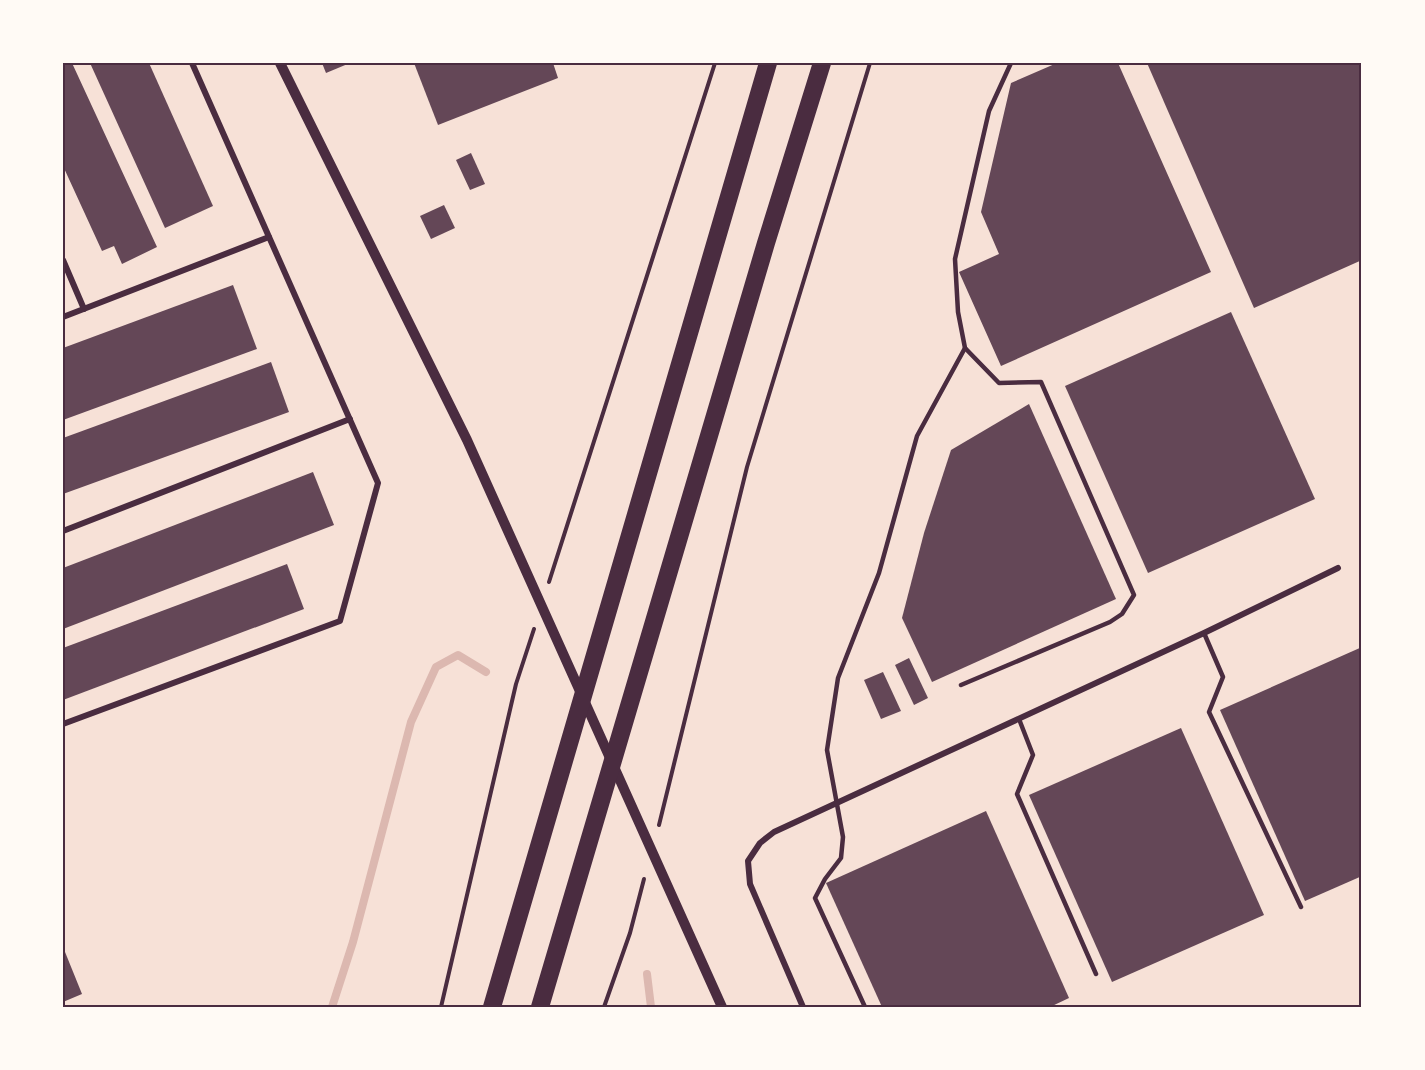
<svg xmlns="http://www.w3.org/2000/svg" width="1425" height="1070" font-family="Ubuntu,sans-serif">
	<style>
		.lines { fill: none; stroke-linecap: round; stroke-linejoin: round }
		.stream { stroke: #dcb8b0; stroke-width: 8 }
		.building { fill: #644757 }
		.path { stroke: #4a2c40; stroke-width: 4 }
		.service { stroke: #4a2c40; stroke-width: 4.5 }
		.minor { stroke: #4a2c40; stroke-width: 6 }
		.tertiary { stroke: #4a2c40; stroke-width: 10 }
		.motorway { stroke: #4a2c40; stroke-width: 18 }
		.neatline { fill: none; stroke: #4a2c40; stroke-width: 2 }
	</style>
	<rect width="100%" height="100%" fill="#f7e1d7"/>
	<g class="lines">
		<g class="stream">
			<polyline points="647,974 651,1007"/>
			<polyline points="332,1007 353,942 411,722 436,667 458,655 486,672"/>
		</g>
	</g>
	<g class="building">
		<polygon points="63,63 72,63 157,247 122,264 114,246 102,251 63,166"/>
		<polygon points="90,63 149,63 213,206 165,228"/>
		<polygon points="322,63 350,63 326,73"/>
		<polygon points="414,63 553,63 558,78 438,125"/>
		<polygon points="1057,63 1118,63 1211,272 1001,366 959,272 999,254 981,212 1011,83"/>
		<polygon points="1147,63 1362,63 1362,260 1254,308"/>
		<polygon points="471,153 485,184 470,190 456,160"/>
		<polygon points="444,205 455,228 431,239 420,216"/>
		<polygon points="233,285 257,349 63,420 63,348"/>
		<polygon points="1231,312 1315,499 1148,573 1065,386"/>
		<polygon points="271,362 289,412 63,494 63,438"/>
		<polygon points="1029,404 1116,599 932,682 902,618 924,533 951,450"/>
		<polygon points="313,472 334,525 63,629 63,568"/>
		<polygon points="287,564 304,609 63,700 63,648"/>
		<polygon points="1362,647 1362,876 1305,901 1220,710"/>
		<polygon points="909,658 928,698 914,705 895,665"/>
		<polygon points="883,672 901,711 881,719 864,680"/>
		<polygon points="1181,728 1264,915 1112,982 1029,795"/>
		<polygon points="986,811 1069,998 1050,1007 882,1007 826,883"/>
		<polygon points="63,947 82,994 63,1002"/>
	</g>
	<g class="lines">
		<g class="path">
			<polyline points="549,582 715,63"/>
			<polyline points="659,825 747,467 870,63"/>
			<polyline points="441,1007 516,684 534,629"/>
			<polyline points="604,1007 630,933 644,879"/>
		</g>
		<g class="service">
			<polyline points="1204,633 1223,677 1209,712 1301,907"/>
			<polyline points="961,685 1110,622 1122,614 1134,595 1041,382 999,383 965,348 958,312 955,259 989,111 1011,63"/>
			<polyline points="1019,719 1033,755 1017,794 1096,974"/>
			<polyline points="865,1007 815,898 825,879 841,858 843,837 827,750 838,678 879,573 917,436 965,348"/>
		</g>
		<g class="minor">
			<polyline points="63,260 84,309"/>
			<polyline points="63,317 269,237"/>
			<polyline points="63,531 350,419"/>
			<polyline points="63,724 340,621 378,483 192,63"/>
			<polyline points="803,1007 750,884 748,861 760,843 774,832 1204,633 1338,568"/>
		</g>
		<polyline class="tertiary" points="280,63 467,440 722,1007"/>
		<g class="motorway">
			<polyline points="492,1007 768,63"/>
			<polyline points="540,1007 766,243 822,63"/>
		</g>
	</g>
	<rect width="1425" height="1070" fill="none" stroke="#fffaf5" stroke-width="129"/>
	<rect x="64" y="64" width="1296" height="942" class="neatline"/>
</svg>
